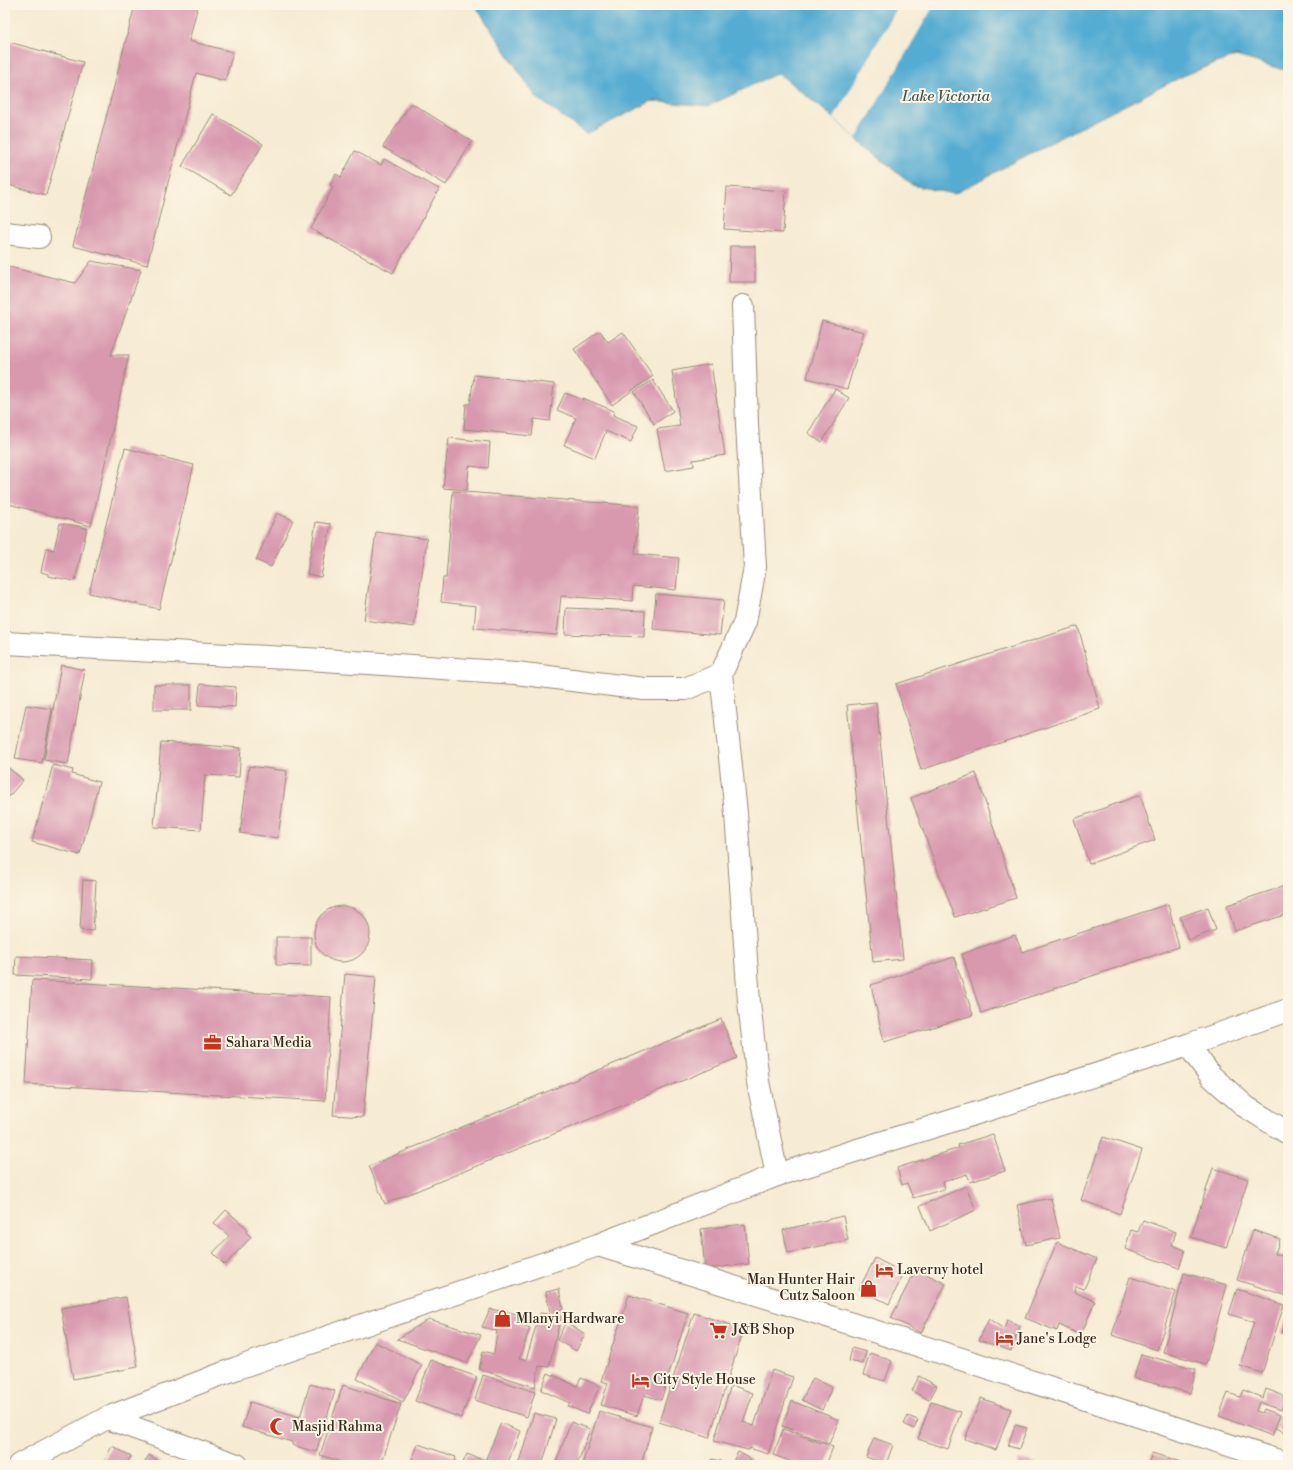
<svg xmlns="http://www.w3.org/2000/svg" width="1293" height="1470" font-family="'Libre Bodoni',serif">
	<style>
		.water { fill: #55acd2; stroke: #486b78 }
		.pier { fill: #f6ebd3 }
		.building { fill: #d899af }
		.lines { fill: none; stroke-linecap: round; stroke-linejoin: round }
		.minor-casing { stroke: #988a78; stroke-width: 24 }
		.minor { stroke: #fff; stroke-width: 22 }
		.labels { text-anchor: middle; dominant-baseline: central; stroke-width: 4; stroke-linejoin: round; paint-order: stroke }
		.poi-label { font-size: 14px; fill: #3b2a1e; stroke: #fcf5e5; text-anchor: start }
		.water-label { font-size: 15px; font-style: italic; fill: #44585d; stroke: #fcf5e5 }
	</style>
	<rect width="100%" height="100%" fill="#fcf5e5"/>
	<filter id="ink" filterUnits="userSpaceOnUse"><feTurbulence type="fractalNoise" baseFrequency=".025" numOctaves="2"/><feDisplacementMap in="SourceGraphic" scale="8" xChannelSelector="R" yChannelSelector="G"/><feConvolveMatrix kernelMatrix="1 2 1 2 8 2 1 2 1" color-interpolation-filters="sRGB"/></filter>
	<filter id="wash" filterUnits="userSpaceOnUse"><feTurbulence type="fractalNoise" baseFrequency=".012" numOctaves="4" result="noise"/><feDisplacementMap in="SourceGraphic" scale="16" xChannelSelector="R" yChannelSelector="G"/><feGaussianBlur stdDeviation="0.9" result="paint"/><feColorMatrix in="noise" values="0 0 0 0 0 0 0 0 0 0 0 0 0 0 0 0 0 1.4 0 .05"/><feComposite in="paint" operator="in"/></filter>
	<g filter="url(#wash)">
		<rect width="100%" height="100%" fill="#f6ebd3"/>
		<polygon class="water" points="475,5 1288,5 1288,71 1236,56 1185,75 1048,144 954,194 912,185 856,139 834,118 778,73 708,106 652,101 586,134 536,97"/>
		<polygon class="pier" points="899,5 934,5 856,139 834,118"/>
		<g id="blocks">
			<g class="building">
				<polygon points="135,5 198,5 189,41 233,52 225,81 196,73 147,265 73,246"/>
				<polygon points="5,41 83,62 46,195 5,184"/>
				<polygon points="411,103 472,141 446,185 383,147"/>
				<polygon points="213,114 263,144 231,195 182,166"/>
				<polygon points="355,151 381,165 384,159 439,189 393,273 311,229 333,187 330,185 336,174 341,177"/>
				<polygon points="727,187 786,191 783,233 724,229"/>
				<polygon points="730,246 755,246 755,282 729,282"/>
				<polygon points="91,261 141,270 111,355 129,355 91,526 5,503 5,266 75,283"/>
				<polygon points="822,321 864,332 847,389 807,378"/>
				<polygon points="600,331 608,342 623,332 653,376 612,405 574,349"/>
				<polygon points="711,364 725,455 693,460 694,466 665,471 657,429 680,426 672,371"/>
				<polygon points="474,375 554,384 550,421 534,419 532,436 464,429 466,404 470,404"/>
				<polygon points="653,380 673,411 654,424 634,392"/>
				<polygon points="835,389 849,398 822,442 808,433"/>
				<polygon points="565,393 583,400 583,398 614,411 613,415 638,426 631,442 606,431 595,458 564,445 576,418 557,410"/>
				<polygon points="449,438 490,442 488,468 469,466 467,490 443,488"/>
				<polygon points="125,448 194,465 159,609 89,593"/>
				<polygon points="453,491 639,506 635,554 679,558 676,590 633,586 632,601 561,596 557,635 474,628 476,606 441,602 443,578 446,578"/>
				<polygon points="277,513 293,520 271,567 256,560"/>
				<polygon points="316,522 331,524 321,577 307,574"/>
				<polygon points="60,523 87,528 75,581 48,576 48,574 41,572 46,548 54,550"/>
				<polygon points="376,532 427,539 414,627 364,620"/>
				<polygon points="656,594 724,600 720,635 653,629"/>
				<polygon points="566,608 645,611 644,637 565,634"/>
				<polygon points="1078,626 1100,709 921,770 896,684"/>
				<polygon points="61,665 85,670 68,764 44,760"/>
				<polygon points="200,684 236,687 235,707 198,705"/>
				<rect x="154" y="685" width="37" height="25"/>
				<polygon points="876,702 903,959 873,962 847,705"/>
				<polygon points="26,705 52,709 42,763 15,759"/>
				<polygon points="161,742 241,748 239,777 205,775 201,830 154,827"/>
				<polygon points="5,765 23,780 5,801"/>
				<polygon points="53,765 73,770 72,774 99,782 80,855 32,842"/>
				<polygon points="249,766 287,771 278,838 240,833"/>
				<polygon points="976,773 1016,898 955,917 911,798"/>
				<polygon points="1140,795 1155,840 1089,864 1074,819"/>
				<polygon points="83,880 96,881 93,931 80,930"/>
				<polygon points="1288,885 1288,914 1235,931 1227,905"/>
				<polygon points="1168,904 1179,947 981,1013 962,954 1015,935 1022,952"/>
				<circle cx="342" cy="934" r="28"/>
				<polygon points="1208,907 1216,930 1188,940 1180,917"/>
				<polygon points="276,937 311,937 311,966 276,965"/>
				<polygon points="16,956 93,960 92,979 15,975"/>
				<polygon points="954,957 973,1015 884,1042 871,985"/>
				<polygon points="345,974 376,977 363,1117 333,1115"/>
				<polygon points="32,980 331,997 325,1101 26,1084"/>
				<polygon points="721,1019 737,1058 385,1204 369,1166"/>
				<polygon points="993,1134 1005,1171 970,1182 967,1174 943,1182 945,1189 913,1198 907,1183 902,1185 897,1168 959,1148 958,1145"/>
				<polygon points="1103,1137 1142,1150 1120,1214 1081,1200"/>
				<polygon points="1213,1168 1248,1179 1226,1248 1191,1237"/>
				<polygon points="966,1186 976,1210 930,1231 920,1206"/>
				<polygon points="1051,1198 1060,1238 1026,1245 1017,1205"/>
				<polygon points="226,1210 248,1229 246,1232 251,1237 225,1265 213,1253 229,1236 214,1223"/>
				<polygon points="843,1216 848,1240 788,1253 783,1230"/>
				<polygon points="1143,1220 1176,1232 1172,1245 1185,1250 1179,1268 1125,1249 1131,1230 1138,1232"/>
				<polygon points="745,1224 749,1264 705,1269 701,1229"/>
				<polygon points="1253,1230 1280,1239 1275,1254 1288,1258 1288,1296 1237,1280"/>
				<polygon points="1057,1242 1097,1259 1084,1289 1076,1286 1074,1292 1095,1301 1081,1335 1059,1325 1057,1331 1025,1318"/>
				<polygon points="875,1258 904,1273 889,1304 859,1289"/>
				<polygon points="916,1269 946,1284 921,1333 891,1318"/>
				<polygon points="1184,1273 1227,1285 1206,1364 1163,1352"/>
				<polygon points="1130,1277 1176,1292 1157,1350 1112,1335"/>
				<polygon points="559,1289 563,1309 550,1312 546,1292"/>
				<polygon points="1237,1289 1284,1305 1262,1373 1240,1366 1254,1322 1229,1314"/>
				<polygon points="629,1295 688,1313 661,1400 644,1395 637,1416 601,1405 608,1383 601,1381"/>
				<polygon points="126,1297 138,1367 73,1379 61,1308"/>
				<polygon points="490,1309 518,1314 519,1324 530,1328 519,1359 526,1360 540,1313 561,1316 549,1367 539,1366 535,1387 479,1369 483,1351 494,1354 497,1331 482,1327"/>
				<polygon points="694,1313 744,1329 709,1438 659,1422"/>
				<polygon points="1288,1313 1288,1335 1282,1333"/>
				<polygon points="429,1319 481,1335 467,1363 397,1339"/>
				<polygon points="989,1319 1004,1329 1007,1320 1020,1326 1011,1351 979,1340"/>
				<polygon points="566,1322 585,1334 576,1351 557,1340"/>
				<polygon points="375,1342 422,1365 403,1402 357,1379"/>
				<polygon points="852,1348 866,1352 863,1364 849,1361"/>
				<polygon points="870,1353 892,1361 885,1381 863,1375"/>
				<polygon points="1141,1354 1196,1369 1190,1393 1134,1378"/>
				<polygon points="431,1360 477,1377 461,1418 415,1401"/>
				<polygon points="772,1370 793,1377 768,1454 749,1448 748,1450 714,1441 731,1385 753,1393 743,1422 754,1426"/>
				<polygon points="548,1373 577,1386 581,1378 600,1386 587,1414 568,1406 570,1403 541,1390"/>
				<polygon points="483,1375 535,1392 527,1417 475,1400"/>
				<polygon points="919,1376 937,1386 929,1400 912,1391"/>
				<polygon points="813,1378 832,1387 822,1410 802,1400"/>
				<polygon points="310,1384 335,1391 316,1452 292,1445 292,1442 242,1427 250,1402 300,1417"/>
				<polygon points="343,1385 401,1404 381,1465 350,1465 320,1455"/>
				<polygon points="1266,1389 1287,1397 1281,1410 1259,1402 1256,1411 1262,1413 1264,1409 1280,1415 1272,1436 1219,1416 1228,1393 1240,1397 1243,1390 1263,1398"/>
				<polygon points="981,1398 1011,1409 996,1450 965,1439"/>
				<polygon points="792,1401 839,1420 829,1444 782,1426"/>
				<polygon points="931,1402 961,1412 948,1449 918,1439"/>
				<polygon points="1288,1410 1288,1435 1277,1428"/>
				<polygon points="599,1411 652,1427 641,1465 582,1465"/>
				<polygon points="534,1413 556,1419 542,1465 518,1465"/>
				<polygon points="908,1416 918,1420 914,1429 904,1424"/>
				<polygon points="571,1422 590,1429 577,1465 555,1465"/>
				<polygon points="501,1423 520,1431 507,1465 462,1465 467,1454 485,1461"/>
				<polygon points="1015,1425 1027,1428 1019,1449 1008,1446"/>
				<polygon points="783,1429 833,1447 826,1465 801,1465 773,1455"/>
				<polygon points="874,1438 893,1445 886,1464 866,1457"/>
				<polygon points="418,1444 456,1457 454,1465 410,1465"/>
				<polygon points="112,1446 131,1456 126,1465 102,1465"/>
				<polygon points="738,1452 751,1459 747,1465 731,1465"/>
				<polygon points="1152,1453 1190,1465 1148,1465"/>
				<polygon points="149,1455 163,1464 162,1465 143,1465"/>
				<polygon points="712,1459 721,1461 720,1465 710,1465"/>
				<polygon points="1019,1459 1040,1464 1040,1465 1017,1465"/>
			</g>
		</g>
	</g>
	<g filter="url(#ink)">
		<use href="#blocks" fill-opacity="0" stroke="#988a78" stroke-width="1"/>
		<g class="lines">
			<defs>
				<g id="minor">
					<polyline points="5,233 39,237"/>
					<polyline points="5,643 324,660 516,673 644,689 685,689 721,674 745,622 755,567 747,424 743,306"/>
					<polyline points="721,674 736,813 749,1002 758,1082 777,1175"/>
					<polyline points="1188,1045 1211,1076 1246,1107 1288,1133"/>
					<polyline points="598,1245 827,1316 1288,1464"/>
					<polyline points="107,1418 237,1465"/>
					<polyline points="19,1465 107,1418 237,1368 598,1245 777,1175 990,1109 1188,1045 1288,1010"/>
				</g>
			</defs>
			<use href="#minor" class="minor-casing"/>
			<use href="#minor" class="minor"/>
		</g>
	</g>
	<defs>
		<symbol id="office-bare" viewBox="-9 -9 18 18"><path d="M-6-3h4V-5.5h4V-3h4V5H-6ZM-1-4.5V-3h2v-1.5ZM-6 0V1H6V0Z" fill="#c8321e" stroke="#fcf5e5" stroke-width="2.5" paint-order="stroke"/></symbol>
		<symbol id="hotel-bare" viewBox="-9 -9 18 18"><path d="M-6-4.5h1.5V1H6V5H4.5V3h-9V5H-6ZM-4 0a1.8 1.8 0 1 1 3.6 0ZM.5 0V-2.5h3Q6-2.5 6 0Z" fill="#c8321e" stroke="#fcf5e5" stroke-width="2.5" paint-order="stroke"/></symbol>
		<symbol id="shop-bare" viewBox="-9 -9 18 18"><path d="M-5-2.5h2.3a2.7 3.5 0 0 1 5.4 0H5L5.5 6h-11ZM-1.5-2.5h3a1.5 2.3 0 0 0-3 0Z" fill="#c8321e" stroke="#fcf5e5" stroke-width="2.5" paint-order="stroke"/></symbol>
		<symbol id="supermarket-bare" viewBox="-9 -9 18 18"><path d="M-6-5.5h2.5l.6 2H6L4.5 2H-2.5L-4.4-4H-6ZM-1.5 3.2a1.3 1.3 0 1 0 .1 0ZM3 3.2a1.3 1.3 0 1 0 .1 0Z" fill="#c8321e" stroke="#fcf5e5" stroke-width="2.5" paint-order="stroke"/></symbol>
		<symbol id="mosque-bare" viewBox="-9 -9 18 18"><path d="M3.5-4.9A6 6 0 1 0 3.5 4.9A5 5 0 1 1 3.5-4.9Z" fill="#c8321e" stroke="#fcf5e5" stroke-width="2.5" paint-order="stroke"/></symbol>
	</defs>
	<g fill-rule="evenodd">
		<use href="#office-bare" x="200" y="1030" width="25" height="25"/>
		<use href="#hotel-bare" x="872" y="1258" width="25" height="25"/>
		<use href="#shop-bare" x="856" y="1276" width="25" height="25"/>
		<use href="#shop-bare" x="490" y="1306" width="25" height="25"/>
		<use href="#supermarket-bare" x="706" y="1318" width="25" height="25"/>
		<use href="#hotel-bare" x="992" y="1326" width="25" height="25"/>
		<use href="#hotel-bare" x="628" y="1368" width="25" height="25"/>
		<use href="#mosque-bare" x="266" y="1414" width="25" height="25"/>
	</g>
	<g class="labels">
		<g class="poi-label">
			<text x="226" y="1043">Sahara Media</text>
			<text x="897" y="1270">Laverny hotel</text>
			<text x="855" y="1280" text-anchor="end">Man Hunter Hair<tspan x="855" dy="16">Cutz Saloon</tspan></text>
			<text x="516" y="1319">Mlanyi Hardware</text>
			<text x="732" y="1330">J&amp;B Shop</text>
			<text x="1017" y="1339">Jane's Lodge</text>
			<text x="653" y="1380">City Style House</text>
			<text x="292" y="1427">Masjid Rahma</text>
		</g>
		<g class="water-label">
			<text x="946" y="96">Lake Victoria</text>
		</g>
	</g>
	<rect width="1293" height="1470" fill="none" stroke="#fcf5e5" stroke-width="20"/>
</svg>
